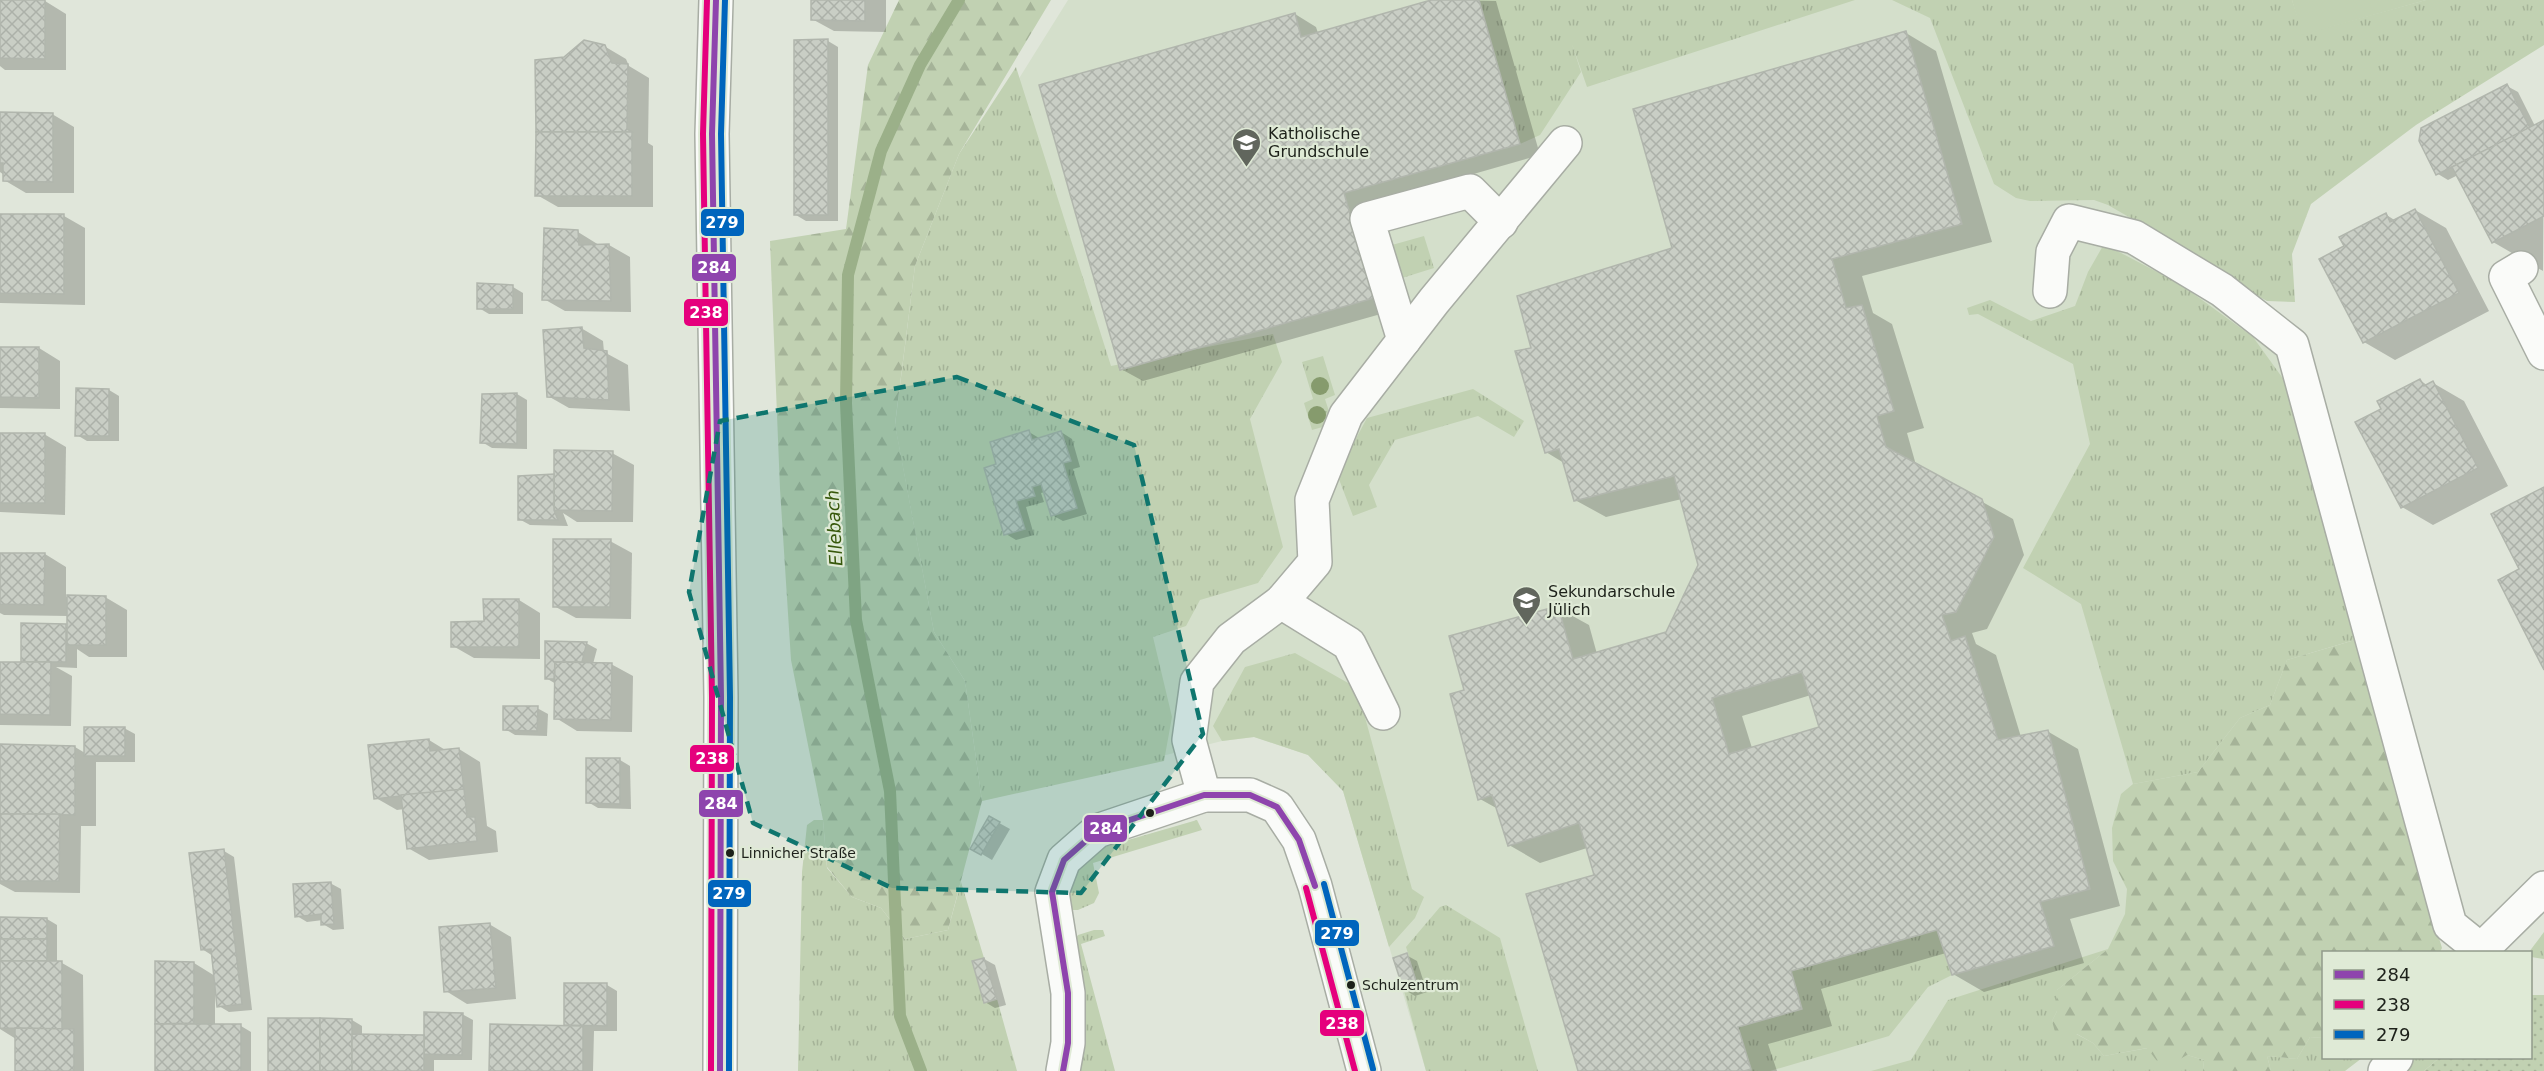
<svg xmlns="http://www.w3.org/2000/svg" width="2544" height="1071" font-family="'DejaVu Sans',sans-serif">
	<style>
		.built { fill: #d4dfcb }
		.grass { fill: url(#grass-tufts) }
		.forest { fill: url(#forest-firs) }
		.garden { fill: url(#garden-dots) }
		.pitch { fill: #c1d1b2 }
		.shadow { fill: #0003; fill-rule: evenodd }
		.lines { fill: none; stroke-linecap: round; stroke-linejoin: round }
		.stream { stroke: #9bb089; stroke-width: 12 }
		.building { fill: url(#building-cross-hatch); stroke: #b1b6ad; stroke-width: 1.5; fill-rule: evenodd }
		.minor-casing { stroke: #a8ada4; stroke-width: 36 }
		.major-casing { stroke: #a8ada4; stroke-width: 36 }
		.minor { stroke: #fafbf9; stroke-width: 33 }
		.major { stroke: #fafbf9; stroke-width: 33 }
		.bus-1-casing { stroke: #dfead6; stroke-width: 10 }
		.bus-2-casing { stroke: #dfead6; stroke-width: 10 }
		.bus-3-casing { stroke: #dfead6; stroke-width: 10 }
		.bus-1 { stroke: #8e44ad; stroke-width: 6 }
		.bus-2 { stroke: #e5007d; stroke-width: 6 }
		.bus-3 { stroke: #0065bd; stroke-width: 6 }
		.tree { fill: #869b6d }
		.marked { fill: #0f766e; fill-opacity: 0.2; stroke: #0f766e; stroke-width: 4.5; stroke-dasharray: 12 8; stroke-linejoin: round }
		.bus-dot { fill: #1d211a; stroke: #dfead6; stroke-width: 2 }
		.labels { text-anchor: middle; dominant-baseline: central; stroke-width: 4.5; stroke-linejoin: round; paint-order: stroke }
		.bus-label { font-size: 14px; fill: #1d211a; stroke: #dfead6; text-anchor: start }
		.poi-label { font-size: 16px; fill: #1d211a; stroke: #dfead6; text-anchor: start }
		.water-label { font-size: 18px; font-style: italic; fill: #37580b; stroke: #dfead6 }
		.line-badge { stroke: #dfead6; stroke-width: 2 }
		.badge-label { font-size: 16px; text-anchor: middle; font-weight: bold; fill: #fff }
	</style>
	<defs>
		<pattern id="grass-tufts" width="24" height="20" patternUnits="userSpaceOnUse" patternTransform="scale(1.5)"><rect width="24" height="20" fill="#c1d1b2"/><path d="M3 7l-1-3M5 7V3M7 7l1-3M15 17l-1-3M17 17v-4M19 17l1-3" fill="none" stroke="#a5b398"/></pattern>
		<pattern id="forest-firs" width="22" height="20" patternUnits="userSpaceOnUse" patternTransform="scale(1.5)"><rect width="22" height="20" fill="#c1d1b2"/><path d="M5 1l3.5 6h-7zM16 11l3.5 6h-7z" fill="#a5b398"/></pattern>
		<pattern id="garden-dots" width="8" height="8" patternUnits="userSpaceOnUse" patternTransform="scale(1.5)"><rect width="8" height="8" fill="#c1d1b2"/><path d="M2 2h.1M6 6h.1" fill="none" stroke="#a5b398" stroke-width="1.8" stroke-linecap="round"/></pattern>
		<pattern id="building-cross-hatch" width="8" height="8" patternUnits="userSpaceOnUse" patternTransform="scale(1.5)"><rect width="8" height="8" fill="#c9cec5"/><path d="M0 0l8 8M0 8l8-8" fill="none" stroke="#acb1a9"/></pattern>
	</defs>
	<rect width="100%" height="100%" fill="#e0e6da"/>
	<polygon class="built" points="1068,0 2519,0 2371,91 2246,278 2295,391 2324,952 2324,1071 1426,1071 1343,791 1308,755 1254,737 1222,741 982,801 980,141"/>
	<g class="grass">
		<polygon points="1479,0 1855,0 1587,87 1572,44 1581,72 1540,135 1520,144"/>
		<polygon points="1892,0 2292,0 2303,34 2426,0 2544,0 2544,45 2416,125 2311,204 2292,254 2295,302 2267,301 2232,283 2167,239 2108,205 2094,200 2030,201 2016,198 1994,184 1930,18"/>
		<polygon points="1016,67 1111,366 1273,334 1282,362 1250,419 1283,547 1258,583 1200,600 1186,626 1153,637 1172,717 1164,761 982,801 965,681 934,632 895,425 915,266 959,154"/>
		<polygon points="1424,236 1434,268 1402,278 1392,245"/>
		<polygon points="2104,244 2180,284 2253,337 2289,387 2358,639 2287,660 2270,705 2240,718 2198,772 2133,784 2081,604 2023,568 2090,444 2073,364 1978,314 1969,315 1967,308 1990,300 2031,321 2075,306 2088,272"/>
		<polygon points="1323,356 1335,395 1325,399 1333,424 1312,430 1304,403 1313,399 1302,362"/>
		<polygon points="1473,389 1524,421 1514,437 1478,416 1395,440 1369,485 1377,507 1353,516 1337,474 1367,418"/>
		<polygon points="1295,653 1357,688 1412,889 1424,897 1415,918 1389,947 1343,791 1308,755 1254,737 1222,741 1213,726 1245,667"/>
		<polygon points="814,820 823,820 827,868 852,897 881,908 905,939 948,930 961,882 984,958 972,961 984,1002 997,999 1017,1071 798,1071 802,872 807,825"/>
		<polygon points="1197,820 1202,830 1093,863 1099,893 1094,903 1078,910 1067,910 1064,889 1073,874 1104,847"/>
		<polygon points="1446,905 1500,938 1538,1071 1426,1071 1404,991 1418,986 1406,947 1440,907"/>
		<polygon points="1094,930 1103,930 1105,936 1081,944 1115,1071 1077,1071 1073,942 1078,935"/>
		<polygon points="1937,930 1952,975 1928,987 1889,1036 1770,1071 1752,1071 1738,1027 1802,1009 1791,971"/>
		<polygon points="2544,932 2544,959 2531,957 2529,952"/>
		<polygon points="2108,949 2057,990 2057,1011 2052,1021 2093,1043 2104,1056 2148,1048 2187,1055 2204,1060 2203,1071 1871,1071 1911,1060 1948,1000"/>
		<polygon points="2310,1037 2323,1038 2324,1058 2362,1058 2345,1071 2271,1071 2267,1056 2297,1059"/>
		<polygon points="2401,1058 2439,1058 2424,1071 2389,1071"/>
	</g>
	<g class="forest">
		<polygon points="899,0 1051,0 959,154 915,266 895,424 934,632 965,681 982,801 948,930 905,939 881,908 852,897 827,867 823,820 791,660 780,489 770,241 846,229 868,65"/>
		<polygon points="2358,639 2395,791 2442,948 2440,952 2324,952 2323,1038 2310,1037 2297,1059 2267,1056 2271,1071 2203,1071 2204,1060 2187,1055 2163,1069 2147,1048 2104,1056 2093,1043 2077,1034 2057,1039 2052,1021 2057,1011 2057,990 2108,949 2125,914 2127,889 2113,861 2112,828 2121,794 2133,784 2198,772 2240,718 2270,705 2287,660"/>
	</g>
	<polygon class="garden" points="2531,995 2544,995 2544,1071 2424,1071 2439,1058 2530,1058"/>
	<polygon class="pitch" points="2292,0 2426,0 2302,35"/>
	<g class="shadow">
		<polygon points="812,0 886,0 886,32 834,31 812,19"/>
		<polygon points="1436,0 1496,1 1540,155 1365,205 1395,310 1143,381 1121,369 1295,14 1316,27 1318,33"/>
		<polygon points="0,1 45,1 66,14 66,70 5,70 0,66"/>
		<path d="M1906 33 1936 51 1992 242 1862 276 1873 313 1892 324 1924 428 1907 433 1916 465 2013 519 2024 555 1987 629 1972 633 1976 644 1996 655 2021 737 2047 731 2078 749 2120 906 2070 919 2084 963 1984 992 1953 974 1946 953 1821 989 1832 1026 1768 1044 1777 1071H1579L1595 876 1587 848 1540 863 1509 845 1498 809 1480 799 1465 691 1558 608 1589 625 1597 654 1668 634 1699 565 1682 499 1606 517 1575 500 1564 463 1546 452 1533 349 1674 249ZM1811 695 1821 728 1752 748 1742 716Z"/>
		<polygon points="828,41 838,47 838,221 806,221 796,215"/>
		<polygon points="604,46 626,59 629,66 649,78 648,143 653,146 653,207 558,207 537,195 565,59"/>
		<polygon points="2507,86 2518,92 2535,126 2544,122 2543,271 2493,242 2458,175 2448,180 2438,174 2420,141"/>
		<polygon points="0,114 52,114 74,127 74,193 26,193 4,180 4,175 0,172"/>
		<polygon points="2415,210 2446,228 2489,311 2395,360 2364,342 2346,247 2385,214 2396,221"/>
		<polygon points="0,215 64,216 85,228 85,305 0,303"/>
		<polygon points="578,232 599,245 609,245 630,257 631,312 565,311 544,299"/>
		<polygon points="513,287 523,293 523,314 489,314 479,308"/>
		<polygon points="581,328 603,341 604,352 628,365 630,411 569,408 548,396"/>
		<polygon points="0,348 39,348 60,361 60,409 0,408"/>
		<polygon points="2420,380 2428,386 2433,383 2464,401 2508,486 2433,525 2402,507 2357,423 2383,409"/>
		<polygon points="109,390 119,396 119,441 87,441 77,435"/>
		<polygon points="517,394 527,400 527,449 492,448 482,442"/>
		<polygon points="1029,432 1039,438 1061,432 1072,439 1080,467 1073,469 1087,514 1063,521 1052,515 1045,492 1041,493 1044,502 1026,507 1034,535 1016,540 1006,534 998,465"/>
		<polygon points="0,434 44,434 66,447 65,515 0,512"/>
		<polygon points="612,453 634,465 633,522 577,522 563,513 568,526 530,525 519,519 556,476"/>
		<polygon points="610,541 632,553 631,619 576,618 554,606"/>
		<polygon points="0,554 45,554 66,567 66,597 105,597 127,610 127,657 89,657 77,649 77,668 56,667 72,676 71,726 0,725 0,663 28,663 23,625 68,627 68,616 4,615 0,613"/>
		<polygon points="519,600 540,613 540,659 474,658 453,646"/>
		<polygon points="547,643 586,643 597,649 593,664 611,664 633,676 632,732 577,731 556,718 556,684 546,678"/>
		<polygon points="537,708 548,714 547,736 515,735 505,729"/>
		<polygon points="124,728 135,734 135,762 96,762 96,826 81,826 80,893 15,892 0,884 0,746 75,747 85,753"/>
		<polygon points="429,740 447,751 459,749 480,762 487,826 496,831 498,852 429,860 408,848 404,809 397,810 376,798"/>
		<polygon points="620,760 630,766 631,809 598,808 588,802"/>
		<polygon points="990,818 1010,829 992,860 972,848"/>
		<polygon points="224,851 234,857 252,1010 229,1012 219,1006 217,993 215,993 215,1026 241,1026 251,1032 251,1071 156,1071 161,1025 156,1023 194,963 215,976 213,956 202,949"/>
		<polygon points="330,883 341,889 344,929 333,930 323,924 323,920 307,922 297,916"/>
		<polygon points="0,919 47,919 57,925 57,963 62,963 83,975 84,1071 16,1071 16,1039 0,1029"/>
		<polygon points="489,924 511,937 516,999 467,1004 446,991"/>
		<polygon points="1406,955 1417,961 1427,992 1415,996 1405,990"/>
		<polygon points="984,959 995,965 1006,1005 995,1008 985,1002"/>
		<polygon points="566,985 607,985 617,991 617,1031 594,1031 593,1071 491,1071 566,1027"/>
		<polygon points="462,1014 473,1020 472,1060 434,1060 434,1071 269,1071 352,1020 362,1026 362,1036 425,1036"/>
	</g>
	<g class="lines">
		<polyline class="stream" points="921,1071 900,1016 890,791 856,620 846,403 848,275 881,151 920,65 959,0"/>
	</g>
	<g class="building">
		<polygon points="0,0 45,0 45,59 0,58"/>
		<polygon points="811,0 865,0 865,21 811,20"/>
		<polygon points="1431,0 1479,0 1520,144 1344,193 1374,298 1120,370 1039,85 1295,13 1301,37"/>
		<path d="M1906 31 1962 224 1832 259 1846 308 1862 305 1894 411 1877 416 1886 447 1982 499 1994 537 1956 612 1942 615 1951 641 1965 636 1998 740 2048 730 2090 889 2040 902 2054 946 1952 975 1937 930 1791 971 1802 1009 1738 1027 1751 1069 1744 1071H1578L1526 894 1594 875 1579 823 1508 846 1492 795 1478 800 1450 694 1464 690 1449 636 1558 606 1573 659 1666 632 1698 565 1674 476 1574 501 1559 449 1545 453 1515 351 1531 348 1517 296 1672 248 1633 109ZM1802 672 1819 727 1729 754 1712 698Z"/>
		<polygon points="828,39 828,215 794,215 794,40"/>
		<polygon points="584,40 605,45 612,63 628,64 627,129 632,132 536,132 535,60 564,57"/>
		<polygon points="2507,84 2530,128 2436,175 2419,141 2421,128"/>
		<polygon points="0,112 53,113 53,182 3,181 3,163 0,163"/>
		<polygon points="2544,120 2544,216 2492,243 2452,167"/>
		<polygon points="536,132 632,132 632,196 535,196"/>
		<polygon points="2415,209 2459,293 2363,343 2319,259 2344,246 2339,237 2386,213 2390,222"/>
		<polygon points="0,214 64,214 64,294 0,293"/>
		<polygon points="544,228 578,230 579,245 609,244 611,301 542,300"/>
		<polygon points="477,283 513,285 513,309 477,309"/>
		<polygon points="582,327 584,348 607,351 609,400 547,397 543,330"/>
		<polygon points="0,347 39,347 39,398 0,397"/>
		<polygon points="2420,379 2424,386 2433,381 2478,468 2401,508 2355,422 2381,409 2377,401"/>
		<polygon points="76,388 109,389 109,436 75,436"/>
		<polygon points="517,393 517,444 480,443 482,394"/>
		<polygon points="1029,430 1032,440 1061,431 1071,461 1063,463 1077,508 1051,516 1041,484 1032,487 1035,496 1016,501 1025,529 1004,535 984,468 996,464 990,442"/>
		<rect x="0" y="433" width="45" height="70"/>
		<polygon points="554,450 613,451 612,511 554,510"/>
		<polygon points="554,474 554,510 558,520 518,520 518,476"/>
		<polygon points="2544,487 2544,670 2498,580 2519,569 2491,514"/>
		<polygon points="553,539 611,539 610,607 553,607"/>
		<polygon points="0,553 45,553 44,605 0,604"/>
		<polygon points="67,595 106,596 106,645 67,645"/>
		<polygon points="483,599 519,599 519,647 451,647 451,622 484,621"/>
		<polygon points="21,623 66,624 66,662 21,662"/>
		<polygon points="545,641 587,642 582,662 555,662 554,679 545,679"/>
		<polygon points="0,662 51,662 50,715 0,714"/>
		<polygon points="555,662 612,663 611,720 554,719"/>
		<polygon points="503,706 538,706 537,731 503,730"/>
		<rect x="84" y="727" width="41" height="29"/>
		<polygon points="429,739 430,751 459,748 464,789 374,799 368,745"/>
		<polygon points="0,744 75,746 75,815 0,814"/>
		<polygon points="586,758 620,758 620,804 586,803"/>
		<polygon points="464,789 467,817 475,817 477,841 407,849 401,795"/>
		<polygon points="0,814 60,814 59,881 0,881"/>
		<polygon points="989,816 1000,822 981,855 970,849"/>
		<polygon points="224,849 242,1004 217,1007 211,949 201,950 189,853"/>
		<polygon points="331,882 334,924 321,925 321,914 295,917 293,884"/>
		<polygon points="0,917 47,918 47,939 0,939"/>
		<polygon points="490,923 496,988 444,992 439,927"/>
		<rect x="0" y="939" width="47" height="22"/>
		<polygon points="1407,953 1418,987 1404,991 1393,958"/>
		<polygon points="984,958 997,999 984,1003 972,961"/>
		<polygon points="0,961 62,961 62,1029 0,1028"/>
		<polygon points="155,961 194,962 194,1023 155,1024"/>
		<polygon points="564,983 607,983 607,1026 564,1025"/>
		<polygon points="424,1012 463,1013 462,1055 424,1054"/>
		<rect x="268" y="1018" width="52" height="53"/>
		<polygon points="320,1018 352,1019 352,1071 320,1071"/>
		<rect x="155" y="1024" width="86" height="47"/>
		<polygon points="490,1024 583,1026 583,1071 489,1071"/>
		<polygon points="15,1028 74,1029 74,1071 15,1071"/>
		<polygon points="352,1034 424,1035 424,1071 352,1071"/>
	</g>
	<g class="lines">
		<defs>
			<g id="minor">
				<polyline points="2521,268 2506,277 2544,353"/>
				<polyline points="2050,291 2053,252 2069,221 2134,237 2222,290 2292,345 2450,925 2481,950"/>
				<polyline points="1404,340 1367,219 1470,191 1501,222"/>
				<polyline points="1281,602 1349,644 1383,713"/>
				<polyline points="1204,795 1189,740 1197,682 1231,639 1281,602 1315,562 1312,500 1346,415 1434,301 1565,143"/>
				<polyline points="2479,952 2544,888"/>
				<polyline points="1063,1071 1068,1043 1068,993 1052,892 1064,860 1097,831 1204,795 1250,795 1277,807 1299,840 1315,886 1364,1071"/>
				<polyline points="2385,1071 2396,1058"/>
			</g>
			<polyline id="major" points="716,0 712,134 721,697 720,1071"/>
		</defs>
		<use href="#minor" class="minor-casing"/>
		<use href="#major" class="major-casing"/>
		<use href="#minor" class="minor"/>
		<use href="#major" class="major"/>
		<defs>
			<g id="bus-1">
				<polyline points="716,0 712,134 721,697 720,1071"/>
				<polyline points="1063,1071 1068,1043 1068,993 1052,892 1064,860 1097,831 1204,795 1250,795 1277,807 1299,840 1315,886"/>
			</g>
			<g id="bus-2">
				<polyline points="707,0 703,134 712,697 711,1071"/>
				<polyline points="1306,888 1355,1071"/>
			</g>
			<g id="bus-3">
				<polyline points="725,0 721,134 730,697 729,1071"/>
				<polyline points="1324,884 1373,1069"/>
			</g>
		</defs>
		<use href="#bus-1" class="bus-1-casing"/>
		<use href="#bus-2" class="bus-2-casing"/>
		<use href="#bus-3" class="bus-3-casing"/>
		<use href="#bus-1" class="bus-1"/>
		<use href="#bus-2" class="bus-2"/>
		<use href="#bus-3" class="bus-3"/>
	</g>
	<g class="tree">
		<circle cx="1320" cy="386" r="9"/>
		<circle cx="1317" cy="415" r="9"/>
	</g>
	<path class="marked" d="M957 377 1134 445 1203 734 1081 893 892 888 753 823 689 592 720 421Z"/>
	<defs>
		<symbol id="school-pin" viewBox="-11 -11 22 30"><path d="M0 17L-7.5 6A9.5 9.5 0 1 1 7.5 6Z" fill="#61665d" stroke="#dfead6"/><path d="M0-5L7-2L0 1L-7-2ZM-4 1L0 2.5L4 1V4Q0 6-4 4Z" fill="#fff"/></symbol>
	</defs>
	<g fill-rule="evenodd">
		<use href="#school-pin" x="1230" y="126" width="33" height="45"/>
		<use href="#school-pin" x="1510" y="584" width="33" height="45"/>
	</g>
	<g class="bus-dot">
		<circle cx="1150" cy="813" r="5"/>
		<circle cx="730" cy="853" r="5"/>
		<circle cx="1351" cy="985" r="5"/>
	</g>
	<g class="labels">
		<g class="bus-label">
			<text x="741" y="853">Linnicher Straße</text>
			<text x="1362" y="985">Schulzentrum</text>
		</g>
		<g class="poi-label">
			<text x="1268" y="133">Katholische<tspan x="1268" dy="18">Grundschule</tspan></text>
			<text x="1548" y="591">Sekundarschule<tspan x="1548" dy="18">Jülich</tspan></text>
		</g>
		<g class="water-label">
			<text transform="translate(834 528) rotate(-93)">Ellebach</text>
		</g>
	</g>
	<g class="line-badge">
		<rect x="700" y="208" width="45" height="29" rx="6" fill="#0065bd"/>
		<rect x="691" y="253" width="46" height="29" rx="6" fill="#8e44ad"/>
		<rect x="683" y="298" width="46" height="29" rx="6" fill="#e5007d"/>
		<rect x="689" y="744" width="46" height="29" rx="6" fill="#e5007d"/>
		<rect x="698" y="789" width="46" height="29" rx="6" fill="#8e44ad"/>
		<rect x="1083" y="814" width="45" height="29" rx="6" fill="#8e44ad"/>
		<rect x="707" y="879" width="45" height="29" rx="6" fill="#0065bd"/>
		<rect x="1314" y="919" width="46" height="28" rx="6" fill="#0065bd"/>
		<rect x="1319" y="1009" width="46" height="28" rx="6" fill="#e5007d"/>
	</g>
	<g class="badge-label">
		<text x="722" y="228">279</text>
		<text x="714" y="273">284</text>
		<text x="706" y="318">238</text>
		<text x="712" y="764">238</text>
		<text x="721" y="809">284</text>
		<text x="1106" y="834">284</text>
		<text x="729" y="899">279</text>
		<text x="1337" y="939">279</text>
		<text x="1342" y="1029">238</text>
	</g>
	<rect x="2322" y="951" width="210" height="108" fill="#dfead6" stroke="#919a8b" stroke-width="1.5"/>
	<rect x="2334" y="970" width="30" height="9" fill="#8e44ad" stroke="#919a8b" stroke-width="1.5"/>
	<text x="2376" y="981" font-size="18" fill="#1d211a">284</text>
	<rect x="2334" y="1000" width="30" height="9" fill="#e5007d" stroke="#919a8b" stroke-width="1.5"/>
	<text x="2376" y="1011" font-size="18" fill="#1d211a">238</text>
	<rect x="2334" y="1030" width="30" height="9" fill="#0065bd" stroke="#919a8b" stroke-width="1.5"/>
	<text x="2376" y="1041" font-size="18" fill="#1d211a">279</text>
</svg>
